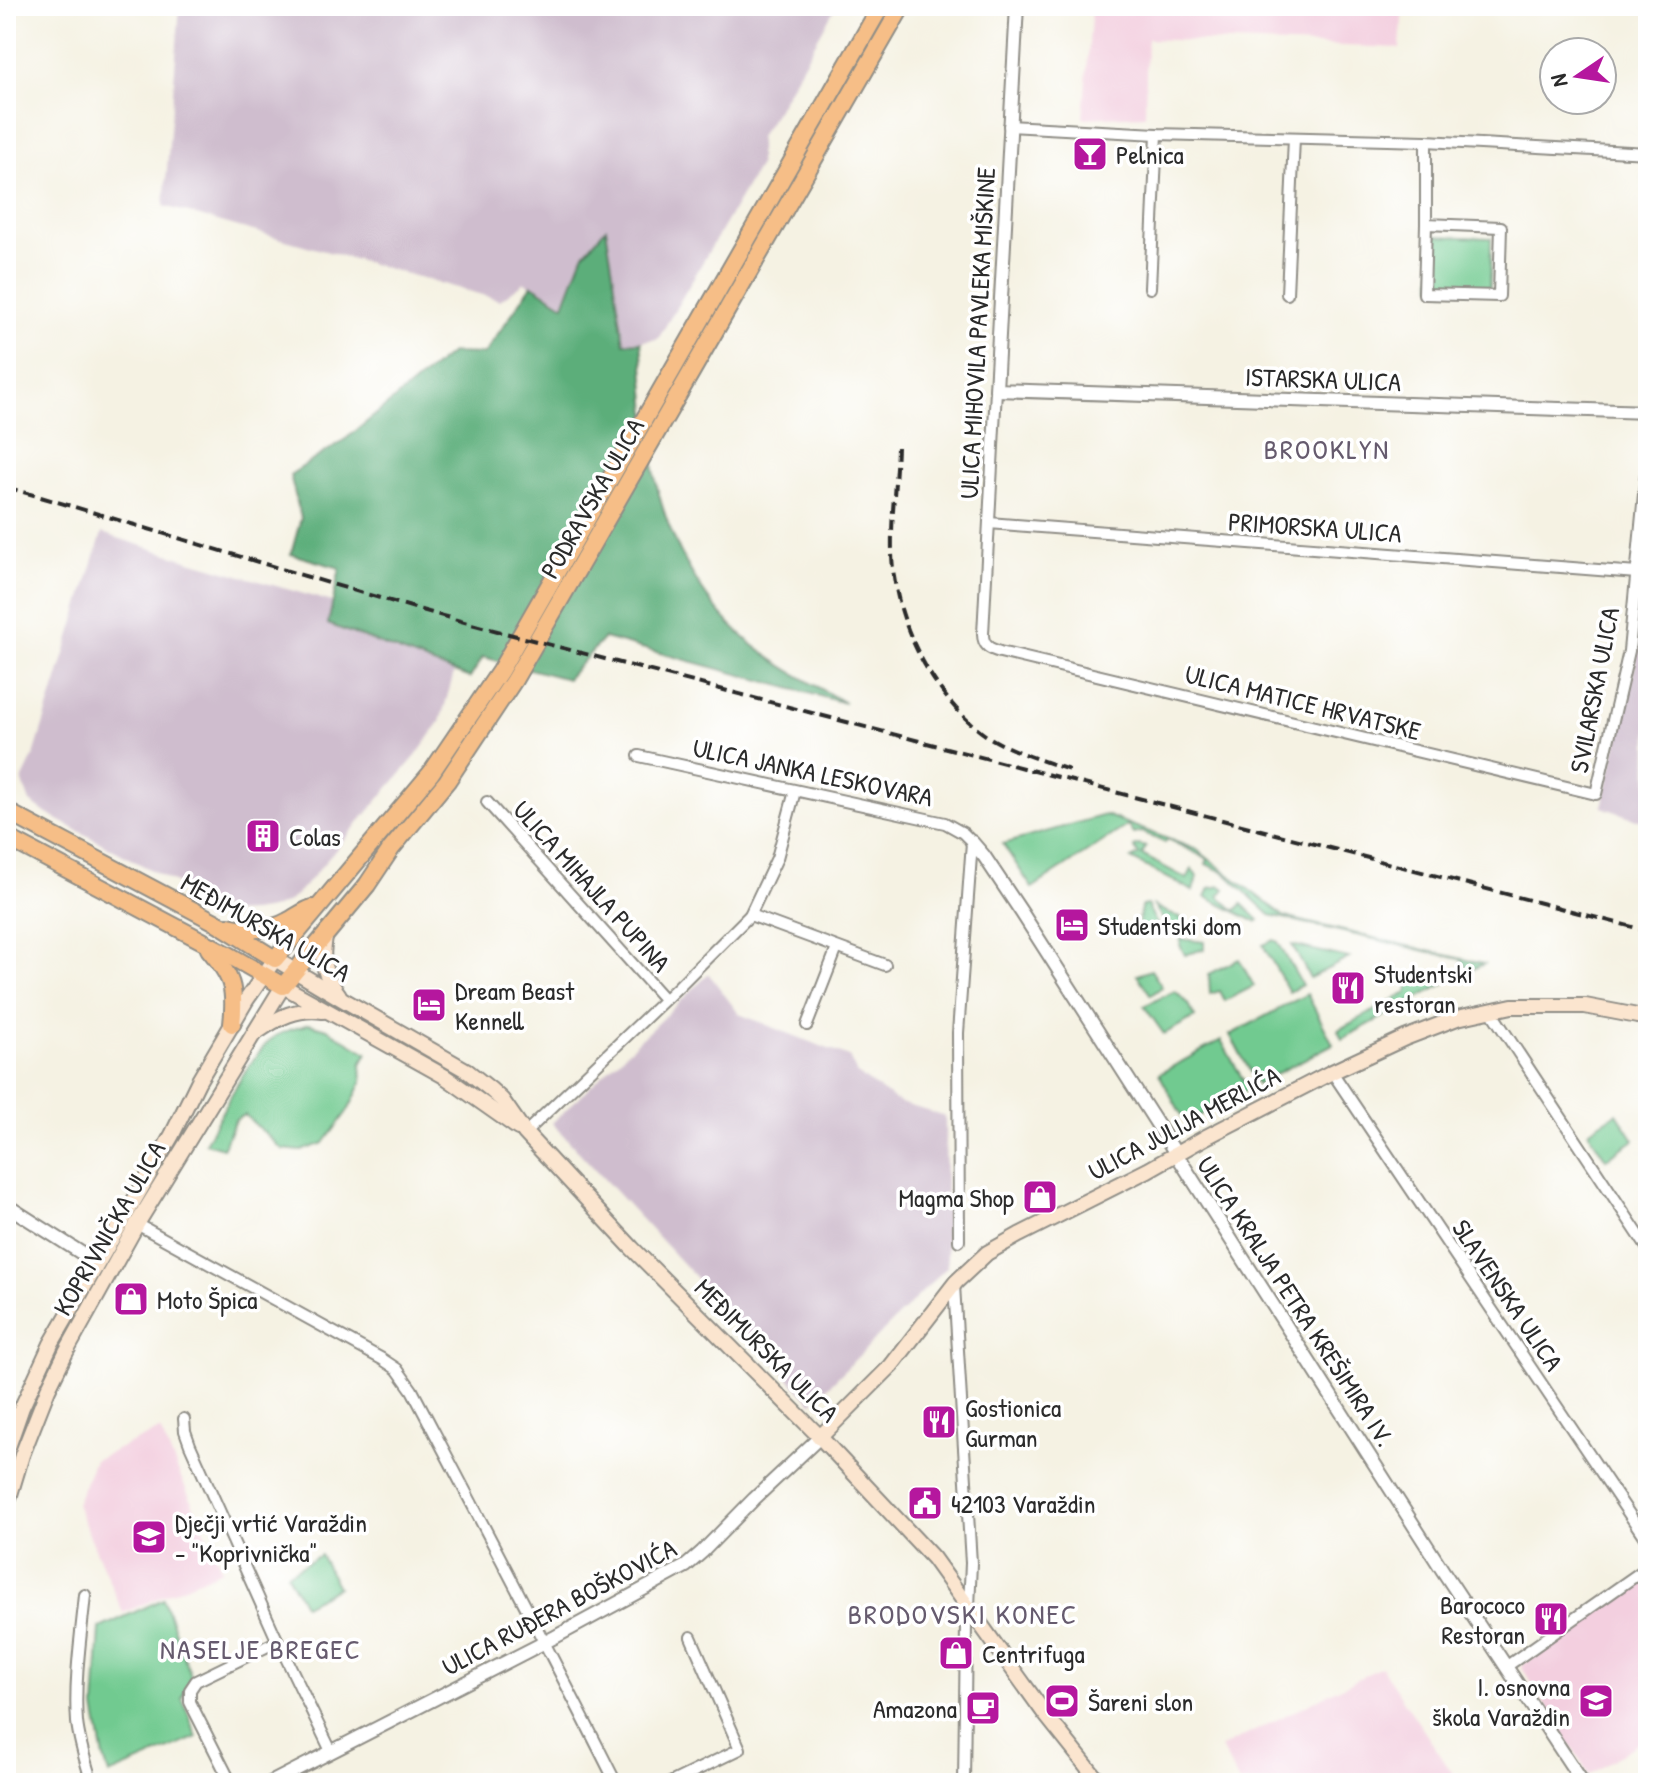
<svg xmlns="http://www.w3.org/2000/svg" width="1654" height="1789" font-family="'Patrick Hand',sans-serif">
	<style>
		.built { fill: #f3cfdf }
		.industrial { fill: #cfbdce }
		.green { fill: #71ca90; stroke: #4e7a5e; stroke-width: 2 }
		.forest { fill: #5cae7a; stroke: #446c52; stroke-width: 2 }
		.lines { fill: none; stroke-linecap: round; stroke-linejoin: round }
		.minor-casing { stroke: #908e87; stroke-width: 14 }
		.tertiary-casing { stroke: #908e87; stroke-width: 16 }
		.secondary-casing { stroke: #908e87; stroke-width: 18 }
		.primary-casing { stroke: #908e87; stroke-width: 20 }
		.minor { stroke: #fff; stroke-width: 10 }
		.tertiary { stroke: #fff; stroke-width: 12 }
		.secondary { stroke: #fbe5cf; stroke-width: 14 }
		.primary { stroke: #f6be87; stroke-width: 16 }
		.rail { stroke: #2b2b2b; stroke-width: 4; stroke-dasharray: 12 6; stroke-linecap: butt }
		.labels { text-anchor: middle; dominant-baseline: central; stroke-width: 7; stroke-linejoin: round; paint-order: stroke }
		.poi-label { font-size: 26px; fill: #2b2b2b; stroke: #fff; text-anchor: start }
		.street-label { font-size: 26px; fill: #2b2b2b; stroke: #fff }
		.neighbourhood-label { font-size: 28px; letter-spacing: 2px; fill: #665b6e; stroke: #fff }
	</style>
	<rect width="100%" height="100%" fill="#fff"/>
	<filter id="ink" filterUnits="userSpaceOnUse"><feTurbulence type="fractalNoise" baseFrequency=".0125" numOctaves="2"/><feDisplacementMap in="SourceGraphic" scale="16" xChannelSelector="R" yChannelSelector="G"/><feConvolveMatrix kernelMatrix="1 2 1 2 8 2 1 2 1" color-interpolation-filters="sRGB"/></filter>
	<filter id="wash" filterUnits="userSpaceOnUse"><feTurbulence type="fractalNoise" baseFrequency=".006" numOctaves="4" result="noise"/><feDisplacementMap in="SourceGraphic" scale="32" xChannelSelector="R" yChannelSelector="G"/><feGaussianBlur stdDeviation="1.8" result="paint"/><feColorMatrix in="noise" values="0 0 0 0 0 0 0 0 0 0 0 0 0 0 0 0 0 1.4 0 .05"/><feComposite in="paint" operator="in"/></filter>
	<g filter="url(#wash)">
		<rect width="100%" height="100%" fill="#f5f2e3"/>
		<g class="built">
			<polygon points="1092,6 1403,6 1400,48 1147,39 1145,115 1083,118"/>
			<polygon points="160,1430 222,1570 123,1613 76,1504 94,1460"/>
			<polygon points="1648,1576 1648,1737 1589,1775 1521,1666"/>
			<polygon points="1381,1667 1459,1783 1239,1783 1221,1748"/>
		</g>
		<g class="industrial">
			<polygon points="180,6 836,6 777,110 759,137 759,165 658,339 624,343 583,255 563,305 525,282 500,300 164,206"/>
			<polygon points="1648,523 1648,823 1602,807 1639,647"/>
			<polygon points="102,533 190,561 332,602 328,624 454,673 440,722 416,756 302,889 288,902 271,909 253,912 231,913 47,814 30,802 22,780 34,755"/>
			<polygon points="709,974 739,1014 849,1057 857,1074 900,1103 945,1116 947,1267 812,1403 552,1123"/>
		</g>
		<g class="green">
			<polygon points="1433,236 1491,238 1490,288 1432,286"/>
			<polygon points="1105,815 1197,850 1285,917 1484,964 1470,970 1460,959 1270,915 1225,873 1206,864 1208,859 1167,839 1165,843 1142,832 1133,834 1128,825 1032,888 1003,844"/>
			<polygon points="1139,845 1146,847 1142,855 1187,879 1192,869 1197,877 1193,891 1131,859 1139,855 1134,847"/>
			<polygon points="1221,886 1225,889 1219,896 1235,911 1242,904 1259,920 1256,922 1206,897 1210,888"/>
			<polygon points="1147,905 1162,934 1138,930 1141,906"/>
			<polygon points="1154,906 1186,921 1179,934 1173,934"/>
			<polygon points="1181,939 1204,942 1204,949 1185,955 1180,945"/>
			<polygon points="1274,940 1278,942 1302,985 1289,992 1263,945"/>
			<polygon points="1292,945 1349,958 1310,978"/>
			<polygon points="1239,959 1254,986 1225,1001 1220,991 1210,994 1209,974"/>
			<polygon points="1151,970 1162,987 1151,995 1137,975"/>
			<polygon points="1412,973 1442,980 1444,984 1342,1039 1338,1030 1407,993"/>
			<polygon points="312,990 456,1072 455,1076 311,994"/>
			<polygon points="1175,991 1190,1006 1195,1017 1164,1034 1144,1006"/>
			<polygon points="1307,994 1333,1044 1257,1084 1230,1035"/>
			<path d="M309 1024 327 1029 367 1053 361 1064 362 1082 349 1109 324 1143 301 1151 282 1149 245 1115 235 1120 223 1148 205 1143C221 1115 249 1056 274 1037 284 1030 298 1028 309 1024Z"/>
			<polygon points="1221,1040 1248,1089 1186,1123 1159,1074"/>
			<polygon points="1617,1113 1634,1140 1606,1159 1588,1131"/>
			<polygon points="320,1555 338,1587 304,1605 287,1574"/>
			<polygon points="163,1599 191,1676 182,1698 197,1737 109,1775 104,1758 95,1708 100,1628"/>
		</g>
		<path class="forest" d="M606 228 624 343 641 342C645 385 647 428 654 470 664 533 699 599 747 640 776 665 812 683 845 703L604 638 567 679 483 657 470 678 328 624 340 568 291 554 301 518 290 475 347 438 451 353 484 354 532 285 564 305 583 255Z"/>
	</g>
	<g filter="url(#ink)">
		<g class="lines">
			<defs>
				<g id="minor">
					<polyline points="1009,126 1157,134 1426,141 1648,153"/>
					<polyline points="1426,224 1424,294 1499,296 1501,227 1426,224 1426,141"/>
					<polyline points="1150,288 1157,134"/>
					<polyline points="1287,294 1294,138"/>
					<path d="M996 390 983 634C983 646 990 649 1000 652L1596 794 1629 651 1648 452"/>
					<polyline points="989,523 1637,573"/>
					<polyline points="639,756 945,823 963,833 972,842 958,1033 959,1241"/>
					<polyline points="487,802 664,999"/>
					<polyline points="750,915 885,965"/>
					<polyline points="1490,1010 1648,1249"/>
					<polyline points="807,1025 837,948"/>
					<polyline points="1332,1072 1648,1542"/>
					<polyline points="525,1133 679,986 750,915 777,858 795,791"/>
					<path d="M137 1224 382 1359 397 1369 412 1390C481 1521 550 1651 616 1783"/>
					<polyline points="954,1285 971,1563 969,1607 966,1625 964,1783"/>
					<polyline points="184,1419 185,1431 190,1445 274,1633 331,1751"/>
					<path d="M85 1595C81 1635 74 1682 77 1722 79 1742 86 1763 92 1783"/>
					<polyline points="1507,1666 1648,1567"/>
					<polyline points="231,1783 190,1702 190,1690 196,1681 278,1641"/>
					<polyline points="670,1783 740,1749 691,1637"/>
				</g>
				<g id="tertiary">
					<polyline points="1017,6 996,390 1648,412"/>
					<polyline points="972,842 984,856 1022,913 1443,1571 1583,1783"/>
					<polyline points="6,1205 97,1263"/>
					<polyline points="270,1783 555,1637 686,1566 702,1552 754,1499 820,1437"/>
				</g>
				<g id="secondary">
					<path d="M326 933C320 960 323 974 339 995"/>
					<path d="M257 1032C277 1018 298 1007 323 1011"/>
					<polyline points="820,1437 891,1366 956,1282 987,1253 1019,1235 1148,1170 1206,1137 1332,1072 1405,1038 1457,1018 1512,1006 1585,1006 1648,1018"/>
					<polyline points="6,1453 22,1407 51,1344 172,1135 198,1082 247,999 275,959 342,999 466,1070 490,1089 502,1100 525,1133 632,1248 820,1437 933,1558 1045,1714 1100,1783"/>
					<polyline points="6,1508 22,1455 48,1389 66,1352 137,1224 283,986 444,1076 518,1128"/>
				</g>
				<g id="primary">
					<polyline points="6,811 219,924 275,959 431,773 500,671 881,6"/>
					<polyline points="6,837 227,954 283,986 367,885 391,849 447,781 514,680 902,6"/>
					<path d="M228 926C247 931 271 931 288 921 296 917 303 911 312 908"/>
					<path d="M209 949C232 977 236 987 232 1024"/>
				</g>
			</defs>
			<use href="#minor" class="minor-casing"/>
			<use href="#tertiary" class="tertiary-casing"/>
			<use href="#secondary" class="secondary-casing"/>
			<use href="#primary" class="primary-casing"/>
			<use href="#minor" class="minor"/>
			<use href="#tertiary" class="tertiary"/>
			<use href="#secondary" class="secondary"/>
			<use href="#primary" class="primary"/>
			<g class="rail">
				<path d="M897 447C896 481 891 517 892 552 893 618 931 695 984 734 1005 749 1044 761 1069 770"/>
				<path d="M6 487C166 533 325 584 486 628L1648 931"/>
			</g>
		</g>
	</g>
	<defs>
		<symbol id="bar-square" viewBox="-11 -11 22 22"><rect x="-9" y="-9" width="18" height="18" rx="4" fill="#b5179e" stroke="#fff"/><path d="M-6-5H6L.8 .8V4.5H3.5V6h-7V4.5H-.8V.8Z" fill="#fff"/></symbol>
		<symbol id="building-square" viewBox="-11 -11 22 22"><rect x="-9" y="-9" width="18" height="18" rx="4" fill="#b5179e" stroke="#fff"/><path d="M-4-6H4V6H1V3H-1V6H-4ZM-2.5-4.3h1.7v1.8h-1.7ZM.8-4.3h1.7v1.8H.8ZM-2.5-1h1.7V.8h-1.7ZM.8-1h1.7V.8H.8Z" fill="#fff"/></symbol>
		<symbol id="hotel-square" viewBox="-11 -11 22 22"><rect x="-9" y="-9" width="18" height="18" rx="4" fill="#b5179e" stroke="#fff"/><path d="M-6-4.5h1.5V1H6V5H4.5V3h-9V5H-6ZM-4 0a1.8 1.8 0 1 1 3.6 0ZM.5 0V-2.5h3Q6-2.5 6 0Z" fill="#fff"/></symbol>
		<symbol id="restaurant-square" viewBox="-11 -11 22 22"><rect x="-9" y="-9" width="18" height="18" rx="4" fill="#b5179e" stroke="#fff"/><path d="M-5-6h1v4h1v-4h1v4h1v-4h1v5L-1.5 .5V6h-2V.5L-5-1ZM5-6V6H3V1.5H1.5Q1.5-4 5-6Z" fill="#fff"/></symbol>
		<symbol id="shop-square" viewBox="-11 -11 22 22"><rect x="-9" y="-9" width="18" height="18" rx="4" fill="#b5179e" stroke="#fff"/><path d="M-5-2.5h2.3a2.7 3.5 0 0 1 5.4 0H5L5.5 6h-11ZM-1.5-2.5h3a1.5 2.3 0 0 0-3 0Z" fill="#fff"/></symbol>
		<symbol id="civic-square" viewBox="-11 -11 22 22"><rect x="-9" y="-9" width="18" height="18" rx="4" fill="#b5179e" stroke="#fff"/><path d="M-.6-6.5H3V-4.5H.6V-3L4-1V1h2V6H-6V1h2V-1L-.6-3ZM-1.2 2.5V6h2.4V2.5Z" fill="#fff"/></symbol>
		<symbol id="school-square" viewBox="-11 -11 22 22"><rect x="-9" y="-9" width="18" height="18" rx="4" fill="#b5179e" stroke="#fff"/><path d="M0-5L7-2L0 1L-7-2ZM-4 1L0 2.5L4 1V4Q0 6-4 4Z" fill="#fff"/></symbol>
		<symbol id="stadium-square" viewBox="-11 -11 22 22"><rect x="-9" y="-9" width="18" height="18" rx="4" fill="#b5179e" stroke="#fff"/><path d="M0-5a6.5 5 0 1 0 0 10a6.5 5 0 1 0 0-10ZM-3.5-1.8h7v3.6h-7Z" fill="#fff"/></symbol>
		<symbol id="cafe-square" viewBox="-11 -11 22 22"><rect x="-9" y="-9" width="18" height="18" rx="4" fill="#b5179e" stroke="#fff"/><path d="M-5.5-4.5H6V0H3Q3 3.5 0 3.5H-2.5Q-5.5 3.5-5.5 0ZM3-3.2v2h1.7v-2ZM-6 4.5H4V6H-6Z" fill="#fff"/></symbol>
	</defs>
	<g fill-rule="evenodd">
		<use href="#bar-square" x="1070" y="134" width="40" height="40"/>
		<use href="#building-square" x="243" y="816" width="40" height="40"/>
		<use href="#hotel-square" x="1052" y="905" width="40" height="40"/>
		<use href="#restaurant-square" x="1328" y="968" width="40" height="40"/>
		<use href="#hotel-square" x="409" y="985" width="40" height="40"/>
		<use href="#shop-square" x="1020" y="1177" width="40" height="40"/>
		<use href="#shop-square" x="111" y="1279" width="40" height="40"/>
		<use href="#restaurant-square" x="919" y="1402" width="40" height="40"/>
		<use href="#civic-square" x="905" y="1483" width="40" height="40"/>
		<use href="#school-square" x="129" y="1517" width="40" height="40"/>
		<use href="#restaurant-square" x="1531" y="1599" width="40" height="40"/>
		<use href="#shop-square" x="936" y="1633" width="40" height="40"/>
		<use href="#stadium-square" x="1042" y="1681" width="40" height="40"/>
		<use href="#school-square" x="1576" y="1681" width="40" height="40"/>
		<use href="#cafe-square" x="963" y="1688" width="40" height="40"/>
	</g>
	<g class="labels">
		<g class="poi-label">
			<text x="1116" y="154">Pelnica</text>
			<text x="289" y="836">Colas</text>
			<text x="1098" y="925">Studentski dom</text>
			<text x="1374" y="973">Studentski<tspan x="1374" dy="30">restoran</tspan></text>
			<text x="455" y="990">Dream Beast<tspan x="455" dy="30">Kennell</tspan></text>
			<text x="1014" y="1197" text-anchor="end">Magma Shop</text>
			<text x="157" y="1299">Moto Špica</text>
			<text x="965" y="1407">Gostionica<tspan x="965" dy="30">Gurman</tspan></text>
			<text x="951" y="1503">42103 Varaždin</text>
			<text x="175" y="1522">Dječji vrtić Varaždin<tspan x="175" dy="30">- "Koprivnička"</tspan></text>
			<text x="1525" y="1604" text-anchor="end">Barococo<tspan x="1525" dy="30">Restoran</tspan></text>
			<text x="982" y="1653">Centrifuga</text>
			<text x="1570" y="1686" text-anchor="end">I. osnovna<tspan x="1570" dy="30">škola Varaždin</tspan></text>
			<text x="1088" y="1701">Šareni slon</text>
			<text x="957" y="1708" text-anchor="end">Amazona</text>
		</g>
		<g class="street-label">
			<text transform="translate(977 333) rotate(-87)">ULICA MIHOVILA PAVLEKA MIŠKINE</text>
			<text transform="translate(1323 379) rotate(2)">ISTARSKA ULICA</text>
			<text transform="translate(592 498) rotate(-60)">PODRAVSKA ULICA</text>
			<text transform="translate(1315 527) rotate(4)">PRIMORSKA ULICA</text>
			<text transform="translate(1594 690) rotate(-79)">SVILARSKA ULICA</text>
			<text transform="translate(1303 702) rotate(14)">ULICA MATICE HRVATSKE</text>
			<text transform="translate(813 772) rotate(12)">ULICA JANKA LESKOVARA</text>
			<text transform="translate(592 886) rotate(48)">ULICA MIHAJLA PUPINA</text>
			<text transform="translate(266 927) rotate(30)">MEĐIMURSKA ULICA</text>
			<text transform="translate(1184 1123) rotate(-28)">ULICA JULIJA MERLIĆA</text>
			<text transform="translate(109 1228) rotate(-60)">KOPRIVNIČKA ULICA</text>
			<text transform="translate(1508 1295) rotate(56)">SLAVENSKA ULICA</text>
			<text transform="translate(1296 1301) rotate(57)">ULICA KRALJA PETRA KREŠIMIRA IV.</text>
			<text transform="translate(767 1350) rotate(45)">MEĐIMURSKA ULICA</text>
			<text transform="translate(559 1607) rotate(-28)">ULICA RUĐERA BOŠKOVIĆA</text>
		</g>
		<g class="neighbourhood-label">
			<text x="1327" y="449">BROOKLYN</text>
			<text x="963" y="1614">BRODOVSKI KONEC</text>
			<text x="261" y="1649">NASELJE BREGEC</text>
		</g>
	</g>
	<rect width="1654" height="1789" fill="none" stroke="#fff" stroke-width="32"/>
	<g transform="translate(1578 76) rotate(257)"><circle r="38" fill="#ffffff" stroke="#aaaaaa" stroke-width="2"/>
	<path d="M0-6L14 30L0 20L-14 30Z" fill="#b5179e"/>
	<text y="-12" font-size="22" font-weight="bold" text-anchor="middle" fill="#2b2b2b">N</text>
	</g>
</svg>
